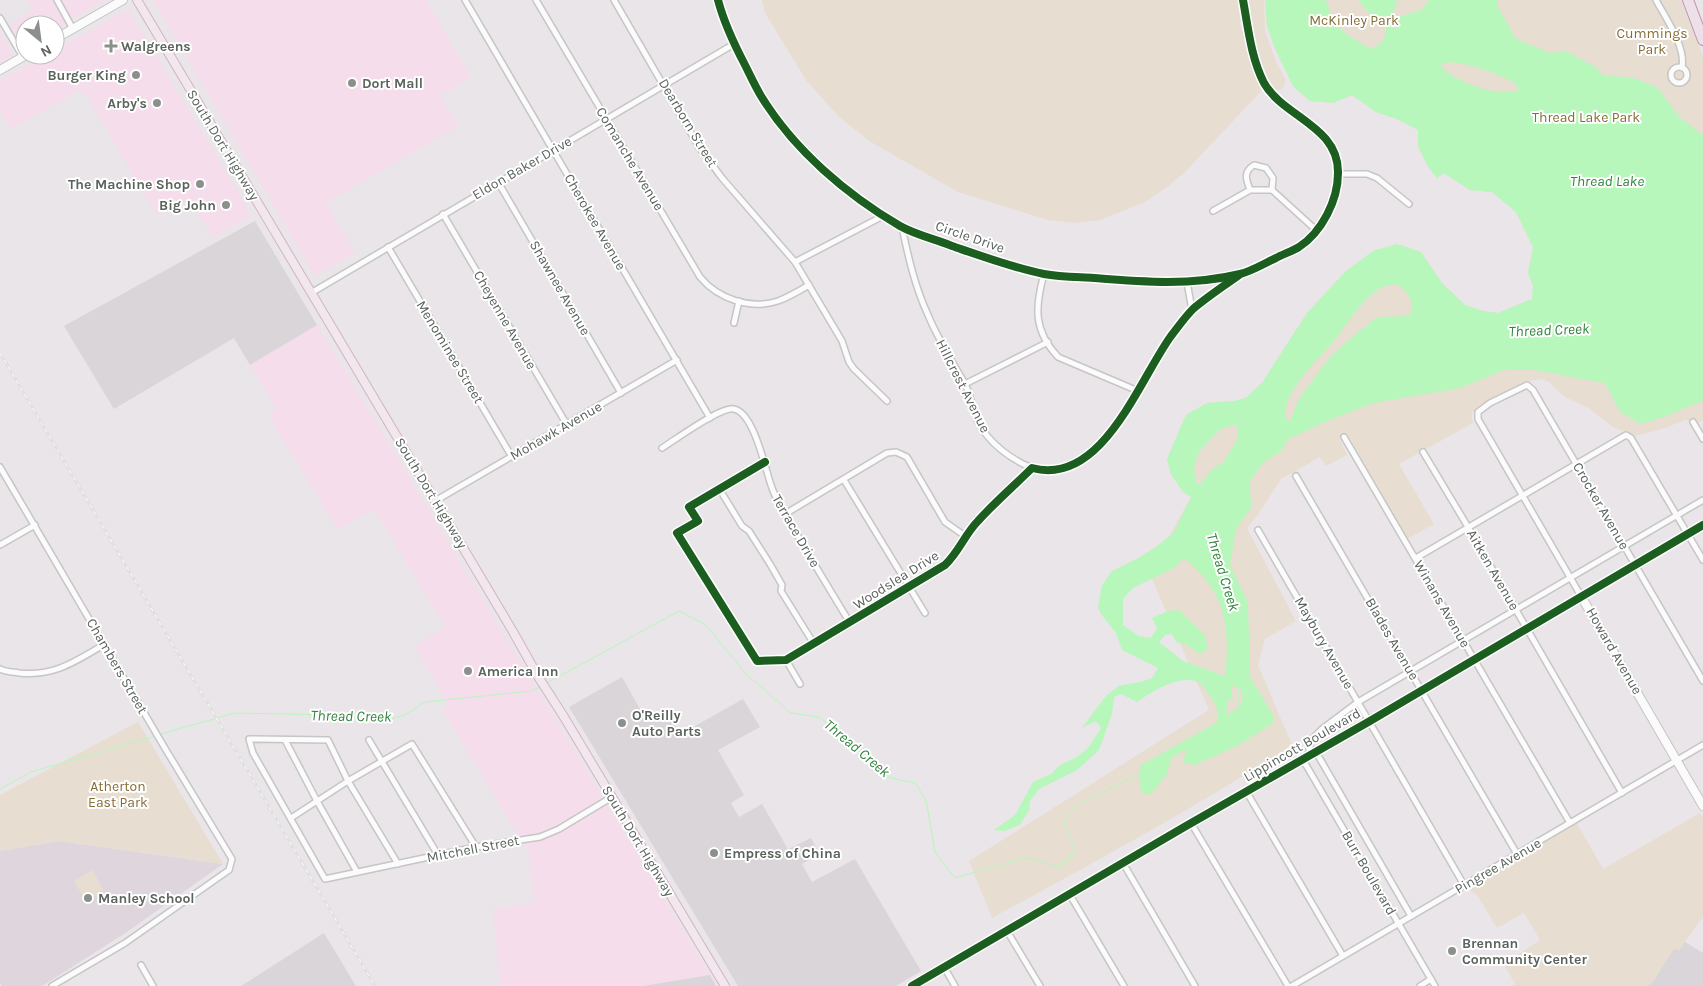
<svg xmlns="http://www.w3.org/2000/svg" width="1703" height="986" font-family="Karla,sans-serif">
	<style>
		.commercial { fill: #f5ddeb }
		.industrial { fill: #dad5d8 }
		.education { fill: #ded6dc }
		.green { fill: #e7ddd1 }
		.water { fill: #b7f7bb; fill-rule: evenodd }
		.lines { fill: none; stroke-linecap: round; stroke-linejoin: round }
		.stream { stroke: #b7f7bb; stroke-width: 1 }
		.street-casing { stroke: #c5c6c5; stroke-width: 8 }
		.secondary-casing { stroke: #c5c5c4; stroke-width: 10 }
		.primary-casing { stroke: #d2b3c7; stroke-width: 10 }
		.highway-casing { stroke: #c292b2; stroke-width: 12 }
		.street { stroke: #fcfbfc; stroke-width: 5 }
		.secondary { stroke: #fcfbfc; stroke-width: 8 }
		.primary { stroke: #f2e7ec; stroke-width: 8 }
		.highway { stroke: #eee0e9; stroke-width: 10 }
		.rail-casing { stroke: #e0e0e0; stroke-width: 3 }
		.rail { stroke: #fff; stroke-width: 1; stroke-dasharray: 4; stroke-linecap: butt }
		.cycleway-casing { stroke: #fff; stroke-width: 11 }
		.cycleway { stroke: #1b5e20; stroke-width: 8 }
		.poi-dot { fill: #8c908d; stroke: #fff; stroke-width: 2 }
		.labels { text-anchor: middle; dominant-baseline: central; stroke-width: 4; stroke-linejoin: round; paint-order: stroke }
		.park-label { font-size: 14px; fill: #876d36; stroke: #fff }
		.poi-label { font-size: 14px; font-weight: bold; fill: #5a635c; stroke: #fff; text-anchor: start }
		.street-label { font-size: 14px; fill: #5a635c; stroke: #fff }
		.water-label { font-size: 15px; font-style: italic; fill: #32843e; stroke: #fff }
	</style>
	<rect width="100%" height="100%" fill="#eae5e8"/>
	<g class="commercial">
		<polygon points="26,0 103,0 55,30 55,25 25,25 25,47 23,48 10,24 33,11"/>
		<polygon points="153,0 426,0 471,77 440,95 458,126 326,203 355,253 315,276"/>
		<polygon points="128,9 252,216 213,237 188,199 157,216 87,96 78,91 11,129 0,111 0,81 46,55 55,55 55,50"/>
		<polygon points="0,32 13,55 0,62"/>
		<polygon points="317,325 710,975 643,986 500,986 493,909 535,903 528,852 442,709 448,704 415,646 445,627 374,509 338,530 268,415 276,407 250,365"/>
	</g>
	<g class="industrial">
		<polygon points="255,221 317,325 250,365 234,338 114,409 64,326"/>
		<polygon points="622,677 646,720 665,709 681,734 743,699 760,727 718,750 744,795 731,803 739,817 762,804 788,849 811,838 820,854 802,864 812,882 855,859 921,971 896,986 738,986 569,707"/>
		<polygon points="324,933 356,986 241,986"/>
		<polygon points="1685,942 1703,953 1703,986 1646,986 1652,983 1674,948 1679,950"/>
		<polygon points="710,975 716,986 643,986"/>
	</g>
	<polygon class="education" points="59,841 223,864 127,932 42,986 2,986 0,983 0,851"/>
	<g class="green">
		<polygon points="762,0 1239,0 1240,25 1264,88 1185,172 1167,187 1145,202 1100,220 1074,223 1048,220 958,192 871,142 839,117 806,80 765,13"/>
		<path d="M1249 0H1264L1265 31 1277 64 1286 80 1283 88 1277 91C1261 76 1252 23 1249 0Z"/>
		<path d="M1265 0H1681L1703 56V420L1698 423 1685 420 1665 428 1635 436 1613 427 1588 408 1565 397 1549 382 1540 379 1524 382 1499 395 1478 406 1471 415 1473 423 1399 464 1434 524 1407 539 1347 433 1339 438 1347 455 1326 466 1320 457 1281 479 1257 516 1247 528 1296 621 1265 639 1258 665 1292 745C1195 808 1093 863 992 918L969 861 1209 710 1142 556 1159 545 1170 535 1191 497 1183 492 1171 474 1167 459 1186 415 1207 403 1234 401 1246 398 1262 383 1307 313 1345 272 1373 251 1397 244 1421 252 1442 283 1465 305 1483 311 1498 313 1532 299 1533 286 1528 273 1533 247 1516 212 1492 192 1470 190 1444 173 1437 178 1427 165 1418 146V130L1399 120 1376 112 1352 95 1333 103 1310 101 1293 86 1276 51 1267 26Z"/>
		<polygon points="138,722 223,864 59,841 0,851 0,795"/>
		<polygon points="1700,813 1703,818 1703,917 1679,950 1674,949 1652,983 1646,986 1511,986 1515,984 1504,964 1540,940 1524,913 1497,928 1477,895 1471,891 1468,886 1576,822 1603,869"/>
		<polygon points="92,870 104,890 86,901 74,881"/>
	</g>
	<path class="water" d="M1265 0H1326C1335 30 1346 35 1372 49 1382 43 1387 38 1386 26L1372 17 1358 0H1396L1397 3 1393 12 1398 17 1421 10 1429 0H1497V5L1516 39 1550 53 1566 51 1594 66 1604 76 1631 77 1657 87 1680 118 1703 135V402H1699L1666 416 1641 424 1620 412 1605 383 1534 370 1506 369 1460 388 1373 403 1327 421 1288 439 1281 451 1263 463 1250 481 1251 508 1236 529 1230 565 1248 602 1250 677 1273 715V723L1239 745 1219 754 1194 765 1182 762 1185 756V750L1171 758 1167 774 1151 794 1141 793 1139 766 1218 722C1218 709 1216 704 1208 693 1205 689 1202 684 1198 682 1180 674 1151 692 1137 702L1121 694 1114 697 1112 714 1099 750 1077 770 1039 789 1030 801 1029 810 1020 825 1005 831 994 830 1015 815 1033 782 1051 774 1060 765 1077 757 1088 748 1101 728 1096 721 1082 728 1105 697 1118 686 1140 682 1152 678 1158 668 1122 650 1116 633 1101 614 1098 607 1102 585 1112 571 1142 556 1159 545 1174 532 1191 497 1183 492 1171 474 1167 459 1186 415 1207 403 1234 401 1246 398 1262 383 1307 313 1345 272 1373 251 1397 244 1421 252 1442 283 1465 305 1483 311 1498 313 1532 299 1533 286 1528 273 1533 247 1516 212 1492 192 1470 190 1444 173 1437 178 1427 165 1418 146V130L1399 120 1376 112 1352 95 1333 103 1310 101 1293 86 1276 51 1267 26ZM1450 62C1474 65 1491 71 1513 82L1516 84 1519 90C1498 97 1456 83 1442 67V64ZM1398 284C1410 296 1414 298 1410 316L1377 317 1350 339 1330 357 1299 399 1291 419 1288 422C1274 398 1323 355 1336 338 1349 321 1359 304 1376 291 1382 286 1391 285 1398 284ZM1232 425H1238V438L1223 463 1213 468 1200 485 1196 482 1194 468 1198 453 1219 430ZM1183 559C1190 561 1193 566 1198 571 1227 599 1230 638 1225 676L1183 661 1159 642 1165 635 1172 634 1176 642 1185 644 1200 654 1208 648 1205 635 1179 610 1168 611 1152 618 1157 628 1151 638 1139 636 1123 625V599L1133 588 1174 568ZM1232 686 1240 688 1243 699 1239 707 1225 716 1228 708 1227 701 1233 698 1231 692Z"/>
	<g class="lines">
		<g class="stream">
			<polyline points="545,684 679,611 706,625 746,674 791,713 819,717 890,778 915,783 926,800 935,852 955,878 1025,858 1060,867 1076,851 1064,823 1077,805 1140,774"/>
			<polyline points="1239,687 1239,708"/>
			<polyline points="158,735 234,713 335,715 387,720 405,715 425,702 531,691 540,687"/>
			<polyline points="0,789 31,772 155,736"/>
		</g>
		<defs>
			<g id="street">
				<polyline points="57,0 73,29"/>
				<polyline points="465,0 710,418"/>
				<path d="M536 0 700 277C718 299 751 310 778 301 789 297 799 291 809 285"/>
				<polyline points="614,0 699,147 722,178 795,262 842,341 849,362 854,369 887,401"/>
				<path d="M718 0C724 23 734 44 745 65 750 75 755 86 761 96 794 150 847 195 900 226 916 235 935 239 952 246 981 256 1014 268 1044 274 1060 277 1078 277 1094 278 1143 282 1191 286 1240 274 1252 271 1265 263 1276 258 1284 254 1292 251 1299 247 1322 232 1338 200 1338 173 1339 126 1283 117 1264 83 1251 58 1248 27 1243 0"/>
				<path d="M1656 0C1665 17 1686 47 1682 67"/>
				<polyline points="0,18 23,57"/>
				<circle cx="1679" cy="75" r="8"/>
				<polyline points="1339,174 1367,174 1377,178 1409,204"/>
				<polyline points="498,182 621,393"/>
				<path d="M1250 190C1246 179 1243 172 1254 165L1266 168 1273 178 1272 190 1316 230"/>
				<polyline points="1213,211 1250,190 1272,190"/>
				<polyline points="443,214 567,425"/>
				<path d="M902 227C908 256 915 287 928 315 938 339 951 360 964 382 971 394 972 409 978 422 989 443 1010 459 1032 468"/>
				<polyline points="388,247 512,457"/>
				<polyline points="795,262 883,216"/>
				<path d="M1044 274C1035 307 1033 330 1058 357L1138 391"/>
				<polyline points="1187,282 1192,310"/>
				<polyline points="311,293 734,44"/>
				<polyline points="734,323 739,301"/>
				<polyline points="965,384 1048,342"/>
				<polyline points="1693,422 1703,439"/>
				<polyline points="1344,437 1570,823"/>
				<path d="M662 448C675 440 721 406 734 409 754 413 765 468 771 485 777 504 789 521 799 538 816 567 833 595 850 623"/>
				<polyline points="1423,452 1468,527 1622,793"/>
				<path d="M765 462 689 507 698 521 677 533 757 661 786 660 945 565C959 552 965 534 978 521 995 502 1014 486 1032 468 1101 487 1139 381 1171 337 1177 328 1184 318 1192 310 1206 297 1225 286 1241 274"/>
				<polyline points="0,467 163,745 232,859 229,870 125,943 52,986"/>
				<polyline points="1296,476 1517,854"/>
				<polyline points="844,480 925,613"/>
				<polyline points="720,490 742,526 749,531 770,564 782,585 781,591 814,644"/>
				<polyline points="435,501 677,360"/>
				<polyline points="785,514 887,453 896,452 907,457 945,522 965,536"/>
				<polyline points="1258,530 1464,885"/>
				<polyline points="0,545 35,525"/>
				<polyline points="1416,558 1626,435 1631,438 1703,560"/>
				<polyline points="1581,596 1478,419 1478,412 1490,403 1527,385 1533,390 1703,681"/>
				<polyline points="786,660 800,684"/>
				<path d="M0 669C6 672 13 672 19 673 54 677 76 661 105 644"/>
				<polyline points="285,740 317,801 357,872"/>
				<polyline points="369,740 438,855"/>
				<polyline points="1316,752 1411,916"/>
				<polyline points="1308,756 1311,740 1322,729 1358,702 1703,500"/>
				<polyline points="1301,760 1306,765 1435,986"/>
				<polyline points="1246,791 1343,956"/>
				<polyline points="291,818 348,781 412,744 476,847"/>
				<polyline points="1191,823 1288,986"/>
				<polyline points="1123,863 1195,986"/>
				<polyline points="398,864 348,781 328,740 249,739 253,753 325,879 476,847 540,837 559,829 612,797"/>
				<polyline points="1070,895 1124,986"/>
				<polyline points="1007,931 1040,986"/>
				<polyline points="141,965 153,986"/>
				<polyline points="944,967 955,986"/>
				<polyline points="1292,986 1703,745"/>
				<polyline points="1420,986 1431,979"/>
			</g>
			<g id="secondary">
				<polyline points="55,39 123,0"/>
				<polyline points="0,70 26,55"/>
				<polyline points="1581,596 1703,806"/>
				<polyline points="912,986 1186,826 1370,721 1703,525"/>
			</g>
			<polyline id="primary" points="137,0 512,630 539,678 564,717 725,986"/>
			<polyline id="highway" points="1688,0 1703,40"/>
		</defs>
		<use href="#street" class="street-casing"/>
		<use href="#secondary" class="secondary-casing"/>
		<use href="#primary" class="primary-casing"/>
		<use href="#highway" class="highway-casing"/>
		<use href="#street" class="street"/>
		<use href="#secondary" class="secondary"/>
		<use href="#primary" class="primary"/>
		<use href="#highway" class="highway"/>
		<defs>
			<polyline id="rail" points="0,353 375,986"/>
		</defs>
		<use href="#rail" class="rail-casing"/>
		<use href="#rail" class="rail"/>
		<defs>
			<g id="cycleway">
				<path d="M718 0C724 23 734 44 745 65 750 75 755 86 761 96 794 150 847 195 900 226 916 235 935 239 952 246 981 256 1014 268 1044 274 1060 277 1078 277 1094 278 1143 282 1191 286 1240 274 1252 271 1265 263 1276 258 1284 254 1292 251 1299 247 1322 232 1338 200 1338 173 1339 126 1283 117 1264 83 1251 58 1248 27 1243 0"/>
				<path d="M765 462 689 507 698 521 677 533 757 661 786 660 945 565C959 552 965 534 978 521 995 502 1014 486 1032 468 1102 487 1139 380 1171 336 1178 327 1185 317 1193 309 1207 297 1224 286 1239 275"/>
				<polyline points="912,986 1186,826 1370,721 1703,525"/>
			</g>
		</defs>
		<use href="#cycleway" class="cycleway-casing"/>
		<use href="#cycleway" class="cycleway"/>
	</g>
	<g class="poi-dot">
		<path d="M108.5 38.5h5v5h5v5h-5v5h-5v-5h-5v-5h5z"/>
		<circle cx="136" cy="75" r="5"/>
		<circle cx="352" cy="83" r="5"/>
		<circle cx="157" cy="103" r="5"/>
		<circle cx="200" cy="184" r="5"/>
		<circle cx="226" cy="205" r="5"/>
		<circle cx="468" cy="671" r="5"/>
		<circle cx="622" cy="723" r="5"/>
		<circle cx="714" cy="853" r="5"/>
		<circle cx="88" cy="898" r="5"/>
		<circle cx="1452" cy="951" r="5"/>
	</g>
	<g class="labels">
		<g class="park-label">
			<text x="1354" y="20">McKinley Park</text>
			<text x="1652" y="33">Cummings<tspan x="1652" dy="16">Park</tspan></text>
			<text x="1586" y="117">Thread Lake Park</text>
			<text x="118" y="786">Atherton<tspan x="118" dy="16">East Park</tspan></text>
		</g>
		<g class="poi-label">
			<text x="121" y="46">Walgreens</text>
			<text x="126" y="75" text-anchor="end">Burger King</text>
			<text x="362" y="83">Dort Mall</text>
			<text x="147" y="103" text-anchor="end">Arby's</text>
			<text x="190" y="184" text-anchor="end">The Machine Shop</text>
			<text x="216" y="205" text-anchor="end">Big John</text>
			<text x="478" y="671">America Inn</text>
			<text x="632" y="715">O'Reilly<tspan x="632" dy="16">Auto Parts</tspan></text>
			<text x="724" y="853">Empress of China</text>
			<text x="98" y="898">Manley School</text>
			<text x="1462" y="943">Brennan<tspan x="1462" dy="16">Community Center</tspan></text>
		</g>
		<g class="street-label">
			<text transform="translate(688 123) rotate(59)">Dearborn Street</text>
			<text transform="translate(223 145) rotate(59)">South Dort Highway</text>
			<text transform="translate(630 159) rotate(59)">Comanche Avenue</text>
			<text transform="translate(522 168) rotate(-30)">Eldon Baker Drive</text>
			<text transform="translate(595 222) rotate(60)">Cherokee Avenue</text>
			<text transform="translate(970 237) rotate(19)">Circle Drive</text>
			<text transform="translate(560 288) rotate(60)">Shawnee Avenue</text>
			<text transform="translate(505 320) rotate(60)">Cheyenne Avenue</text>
			<text transform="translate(450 352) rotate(59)">Menominee Street</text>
			<text transform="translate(963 386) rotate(63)">Hillcrest Avenue</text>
			<text transform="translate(556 431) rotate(-30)">Mohawk Avenue</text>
			<text transform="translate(431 493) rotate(59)">South Dort Highway</text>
			<text transform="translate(1601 506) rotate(60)">Crocker Avenue</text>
			<text transform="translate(796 531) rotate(60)">Terrace Drive</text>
			<text transform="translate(1493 570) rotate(60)">Aitken Avenue</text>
			<text transform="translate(896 580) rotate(-32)">Woodslea Drive</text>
			<text transform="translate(1442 604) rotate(60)">Winans Avenue</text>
			<text transform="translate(1392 639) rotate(60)">Blades Avenue</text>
			<text transform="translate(1324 643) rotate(60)">Maybury Avenue</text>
			<text transform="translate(1614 651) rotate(60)">Howard Avenue</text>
			<text transform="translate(117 666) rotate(60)">Chambers Street</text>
			<text transform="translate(1302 745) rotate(-30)">Lippincott Boulevard</text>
			<text transform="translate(638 841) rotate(59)">South Dort Highway</text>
			<text transform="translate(473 849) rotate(-11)">Mitchell Street</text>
			<text transform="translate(1498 866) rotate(-30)">Pingree Avenue</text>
			<text transform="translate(1369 873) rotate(60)">Burr Boulevard</text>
		</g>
		<g class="water-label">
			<text x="1607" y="181">Thread Lake</text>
			<text transform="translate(1549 330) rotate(-2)">Thread Creek</text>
			<text transform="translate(1223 572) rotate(73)">Thread Creek</text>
			<text transform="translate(351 716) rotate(1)">Thread Creek</text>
			<text transform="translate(857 748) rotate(40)">Thread Creek</text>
		</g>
	</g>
	<g transform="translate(40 40) rotate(151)"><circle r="24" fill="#ffffff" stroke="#bdc1be"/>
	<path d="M0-4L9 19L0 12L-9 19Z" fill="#8c908d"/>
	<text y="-8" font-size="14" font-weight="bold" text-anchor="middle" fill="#5a635c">N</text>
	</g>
</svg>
